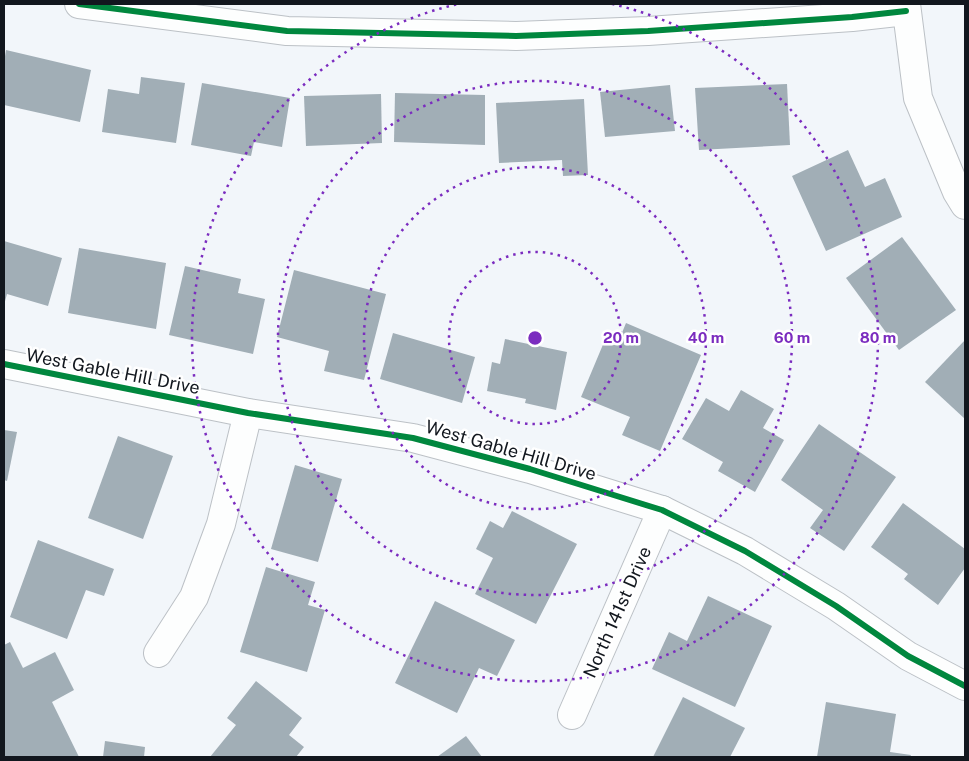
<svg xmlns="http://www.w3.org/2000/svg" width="969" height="761" font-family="'Public Sans',sans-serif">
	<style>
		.building { fill: #a1aeb6 }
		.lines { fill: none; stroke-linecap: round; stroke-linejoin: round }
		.minor-casing { stroke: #bcc1c6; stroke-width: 30 }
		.minor { stroke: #fdfefe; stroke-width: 28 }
		.cycleway-casing { stroke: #fff; stroke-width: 9 }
		.cycleway { stroke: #00873e; stroke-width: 6 }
		.ring { fill: none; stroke: #7b2cbf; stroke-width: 2.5; stroke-dasharray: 2.5 5 }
		.labels { text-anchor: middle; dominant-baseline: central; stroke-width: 5; stroke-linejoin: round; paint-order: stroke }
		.street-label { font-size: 18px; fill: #12171e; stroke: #fff }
		.centre { fill: #7b2cbf; stroke: #fff; stroke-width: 2.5 }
		.ring-label { font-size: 15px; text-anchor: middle; font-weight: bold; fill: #7b2cbf; stroke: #fff; stroke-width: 5; stroke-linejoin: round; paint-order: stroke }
	</style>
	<rect width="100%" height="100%" fill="#f2f6fa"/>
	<g class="building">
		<polygon points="6,50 91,70 80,122 4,105 4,62"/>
		<polygon points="141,77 185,83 176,143 102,132 108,89 139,94"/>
		<polygon points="202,83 290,98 282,147 254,142 251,156 191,145"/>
		<polygon points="787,84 790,145 699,150 695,88"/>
		<polygon points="670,85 675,131 605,137 600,92"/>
		<polygon points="395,93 485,95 485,145 394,142"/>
		<polygon points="381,94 382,143 306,146 304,96"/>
		<polygon points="584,99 588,175 563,176 562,160 499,163 496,103"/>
		<polygon points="848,150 865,187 885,178 902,217 826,251 792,176"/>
		<polygon points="902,237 956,310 899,350 846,278"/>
		<polygon points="4,241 62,258 48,306 7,294 4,305"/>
		<polygon points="79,248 166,263 156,329 68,313"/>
		<polygon points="185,266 241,279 238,293 265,299 253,354 169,335"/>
		<polygon points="294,270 386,294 364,380 324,371 329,351 277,337"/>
		<polygon points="626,323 701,355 660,451 622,435 630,417 581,397 607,335 619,340"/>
		<polygon points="393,333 475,357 462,403 380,379"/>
		<polygon points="505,339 567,352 556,410 525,403 526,399 487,391 492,362 500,364"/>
		<polygon points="965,340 965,419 925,382"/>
		<polygon points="741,390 774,409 763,428 784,440 755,492 718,471 723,462 682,439 706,398 729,411"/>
		<polygon points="819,424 896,477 844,551 810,528 823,510 781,480"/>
		<polygon points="4,430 17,432 7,481 4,480"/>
		<polygon points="118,436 173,456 143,539 88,518"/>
		<polygon points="295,465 342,479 318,562 271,549"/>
		<polygon points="903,503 965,549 965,568 938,605 904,579 908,574 871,547"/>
		<polygon points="512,511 577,544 536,624 475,594 493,558 476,549 490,521 503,528"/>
		<polygon points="38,540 114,569 104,596 86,590 67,639 10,617"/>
		<polygon points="266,567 315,582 308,605 325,610 307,672 240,652"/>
		<polygon points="708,596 772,626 735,707 652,669 669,632 687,641"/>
		<polygon points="435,601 515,640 497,676 479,668 457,713 395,683"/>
		<polygon points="10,642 23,668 55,652 74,690 52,702 79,757 4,757 4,645"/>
		<polygon points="256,681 302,718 289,735 304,747 296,757 210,757 236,725 227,718"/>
		<polygon points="683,697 745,728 730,757 653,757"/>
		<polygon points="826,702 896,714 890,752 911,755 910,757 817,757"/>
		<polygon points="466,736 482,757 437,757"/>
		<polygon points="105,741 145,747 144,757 103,757"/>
	</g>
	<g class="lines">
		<defs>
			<g id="minor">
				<polyline points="79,4 287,31 516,36 648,31 852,17 906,11"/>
				<polyline points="906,4 918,98 957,192 965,205"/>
				<polyline points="4,364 248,413 413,438 530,469 662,510 745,551 836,606 908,656 965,686"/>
				<polyline points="158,653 194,597 221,524 248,413"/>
				<polyline points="572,715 662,510"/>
			</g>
		</defs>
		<use href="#minor" class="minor-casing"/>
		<use href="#minor" class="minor"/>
		<defs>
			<g id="cycleway">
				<polyline points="79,4 287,31 516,36 648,31 852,17 906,11"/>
				<polyline points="4,364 248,413 413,438 530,469 662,510 745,551 836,606 908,656 965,686"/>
			</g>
		</defs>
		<use href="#cycleway" class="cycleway-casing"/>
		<use href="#cycleway" class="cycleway"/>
	</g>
	<g class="ring">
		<circle cx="535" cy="338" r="86"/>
		<circle cx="535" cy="338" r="171"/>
		<circle cx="535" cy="338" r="257"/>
		<path d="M612 4A343 343 0 1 1 458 4"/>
	</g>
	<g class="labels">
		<g class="street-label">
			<text transform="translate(113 371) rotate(11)">West Gable Hill Drive</text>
			<text transform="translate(511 450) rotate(16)">West Gable Hill Drive</text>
			<text transform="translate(617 612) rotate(-66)">North 141st Drive</text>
		</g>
	</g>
	<circle cx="535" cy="338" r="8" class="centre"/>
	<g class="ring-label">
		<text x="621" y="343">20 m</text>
		<text x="706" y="343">40 m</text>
		<text x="792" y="343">60 m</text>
		<text x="878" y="343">80 m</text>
	</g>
	<rect width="969" height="761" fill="none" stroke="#12171e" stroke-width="10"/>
</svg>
